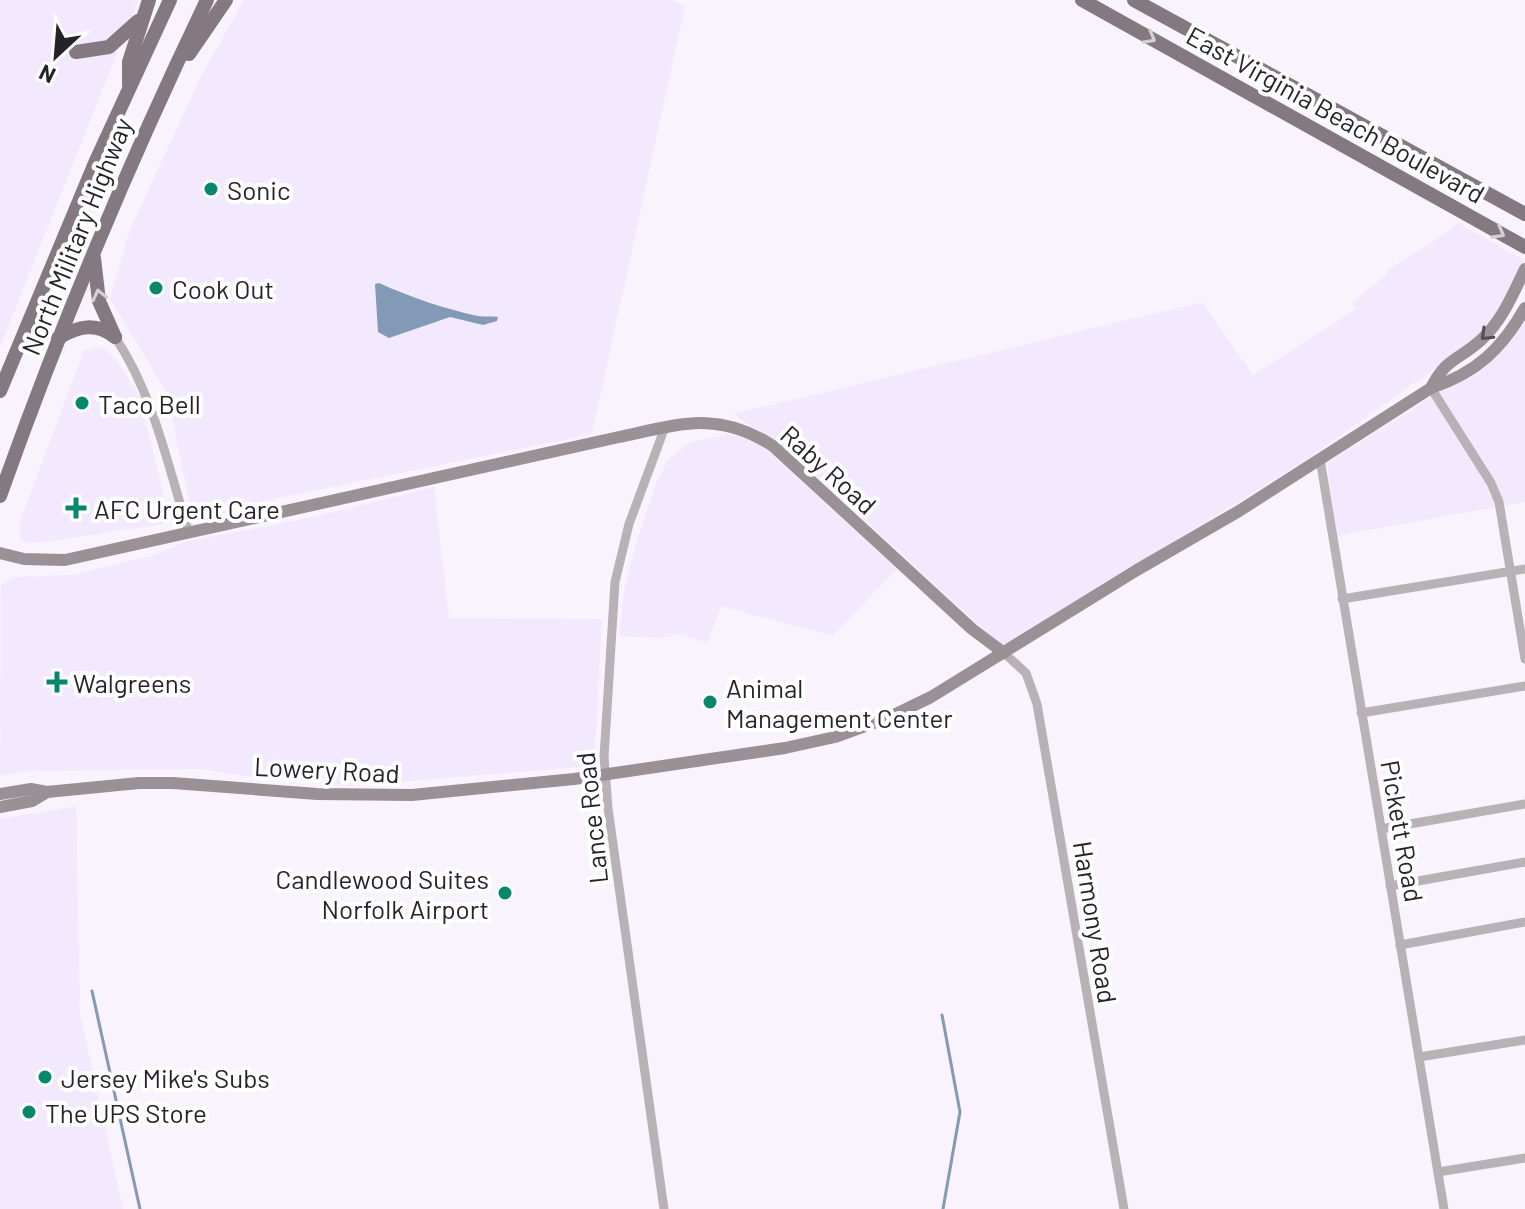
<svg xmlns="http://www.w3.org/2000/svg" width="1525" height="1209" font-family="Barlow,sans-serif">
	<style>
		.built { fill: #f3e9fe }
		.water { fill: #839ab6 }
		.lines { fill: none; stroke-linecap: round; stroke-linejoin: round }
		.stream { stroke: #839ab6; stroke-width: 3 }
		.street { stroke: #b8b2b6; stroke-width: 9 }
		.secondary { stroke: #9a9197; stroke-width: 12 }
		.primary { stroke: #847981; stroke-width: 14 }
		.oneway { stroke: #d4d0d3 }
		.oneway2 { stroke: #544f54 }
		.poi-dot { fill: #03886c; stroke: #fff; stroke-width: 3 }
		.labels { text-anchor: middle; dominant-baseline: central; stroke-width: 8; stroke-linejoin: round; paint-order: stroke }
		.street-label { font-size: 26px; fill: #262328; stroke: #fff }
		.poi-label { font-size: 26px; fill: #262328; stroke: #fff; text-anchor: start }
	</style>
	<rect width="100%" height="100%" fill="#f9f3fe"/>
	<g class="built">
		<polygon points="0,0 138,0 0,348"/>
		<polygon points="244,0 671,0 685,6 592,434 259,502 194,523 166,391 110,299 129,232 201,76"/>
		<polygon points="1458,223 1524,260 1500,313 1475,340 1306,460 1003,647 799,460 733,414 1202,302 1253,375 1356,309 1352,302 1386,275 1389,269 1446,233"/>
		<polygon points="1525,317 1525,502 1336,536 1327,463 1440,392 1512,339"/>
		<polygon points="102,347 115,358 140,397 170,523 39,543 21,541 19,525 84,350"/>
		<polygon points="727,434 748,439 765,448 897,569 833,636 721,606 707,643 679,634 663,638 619,636 625,585 636,544 657,481 668,460 688,443"/>
		<polygon points="434,487 449,618 602,619 595,753 581,767 350,786 244,776 203,769 30,771 0,776 1,585 15,577 72,575 159,554 184,542 318,516"/>
		<polygon points="76,806 80,1013 123,1209 0,1209 0,819"/>
	</g>
	<path class="water" d="M379 283C410 297 445 309 478 316 485 317 491 316 498 317L497 321 483 325 450 317 389 338 378 332 375 284Z"/>
	<g class="lines">
		<g class="stream">
			<polyline points="92,991 140,1209"/>
			<polyline points="942,1015 960,1112 943,1209"/>
		</g>
		<g class="street">
			<path d="M115 337C154 395 168 467 189 533"/>
			<polyline points="1431,388 1491,483 1499,502 1525,659"/>
			<polyline points="1320,459 1444,1209"/>
			<polyline points="1342,599 1525,569"/>
			<polyline points="1004,653 1026,673 1037,704 1124,1209"/>
			<polyline points="1361,713 1525,686"/>
			<polyline points="1381,829 1525,804"/>
			<polyline points="1390,886 1525,862"/>
			<polyline points="1400,945 1525,922"/>
			<polyline points="1419,1057 1525,1040"/>
			<polyline points="1438,1172 1525,1158"/>
			<polyline points="664,1209 608,808 604,757 615,582 629,524 665,427"/>
		</g>
		<g class="secondary">
			<path d="M1431 388C1447 357 1458 361 1481 340 1502 321 1513 294 1525 269"/>
			<path d="M0 553 24 559 65 560 619 437C680 424 718 410 773 446L972 629 1004 653"/>
			<path d="M0 794 31 789 47 792 139 783H173L317 794 412 795 574 779 785 748 835 737 892 716 931 697 1137 570 1239 511 1431 388C1476 373 1502 349 1525 308"/>
			<polyline points="0,807 32,801 47,792"/>
		</g>
		<g class="primary">
			<polyline points="1082,0 1525,247"/>
			<polyline points="1134,0 1525,214"/>
			<polyline points="76,52 109,47 138,21"/>
			<polyline points="189,54 226,0"/>
			<polyline points="129,84 129,62 149,0"/>
			<polyline points="94,258 99,301 115,337"/>
			<path d="M58 338C79 326 96 322 115 337"/>
			<polyline points="0,391 95,163 170,0"/>
			<path d="M0 496C60 327 129 162 207 0"/>
		</g>
	</g>
	<defs><path id="oneway-chevron" d="M-2-3.5L2.5 0L-2 3.5" fill="none" stroke-width="1.6" stroke-linecap="round" stroke-linejoin="round" transform="scale(2)"/></defs>
	<g class="oneway">
		<use href="#oneway-chevron" transform="translate(1150 38) rotate(29)"/>
		<use href="#oneway-chevron" transform="translate(1499 233) rotate(29)"/>
		<use href="#oneway-chevron" transform="translate(99 295) rotate(-104)"/>
	</g>
	<use class="oneway2" href="#oneway-chevron" transform="translate(1486 335) rotate(136)"/>
	<g class="poi-dot">
		<circle cx="211" cy="189" r="8"/>
		<circle cx="156" cy="288" r="8"/>
		<circle cx="82" cy="403" r="8"/>
		<path d="M72 496h8v8h8v8h-8v8h-8v-8h-8v-8h8z"/>
		<path d="M53 670h8v8h8v8h-8v8h-8v-8h-8v-8h8z"/>
		<circle cx="710" cy="702" r="8"/>
		<circle cx="505" cy="893" r="8"/>
		<circle cx="45" cy="1077" r="8"/>
		<circle cx="29" cy="1112" r="8"/>
	</g>
	<g class="labels">
		<g class="street-label">
			<text transform="translate(1336 114) rotate(29)">East Virginia Beach Boulevard</text>
			<text transform="translate(76 236) rotate(-68)">North Military Highway</text>
			<text transform="translate(829 469) rotate(42)">Raby Road</text>
			<text transform="translate(327 769) rotate(3)">Lowery Road</text>
			<text transform="translate(591 818) rotate(-96)">Lance Road</text>
			<text transform="translate(1403 831) rotate(80)">Pickett Road</text>
			<text transform="translate(1096 922) rotate(81)">Harmony Road</text>
		</g>
		<g class="poi-label">
			<text x="227" y="189">Sonic</text>
			<text x="172" y="288">Cook Out</text>
			<text x="98" y="403">Taco Bell</text>
			<text x="94" y="508">AFC Urgent Care</text>
			<text x="73" y="682">Walgreens</text>
			<text x="726" y="687">Animal<tspan x="726" dy="30">Management Center</tspan></text>
			<text x="489" y="878" text-anchor="end">Candlewood Suites<tspan x="489" dy="30">Norfolk Airport</tspan></text>
			<text x="61" y="1077">Jersey Mike's Subs</text>
			<text x="45" y="1112">The UPS Store</text>
		</g>
	</g>
	<g transform="translate(56 56) rotate(206)" stroke="#ffffff" stroke-width="6" paint-order="stroke">
	<path d="M0-6L14 30L0 20L-14 30Z" fill="#262328"/>
	<text y="-12" font-size="22" font-weight="bold" text-anchor="middle" fill="#262328">N</text>
	</g>
</svg>
